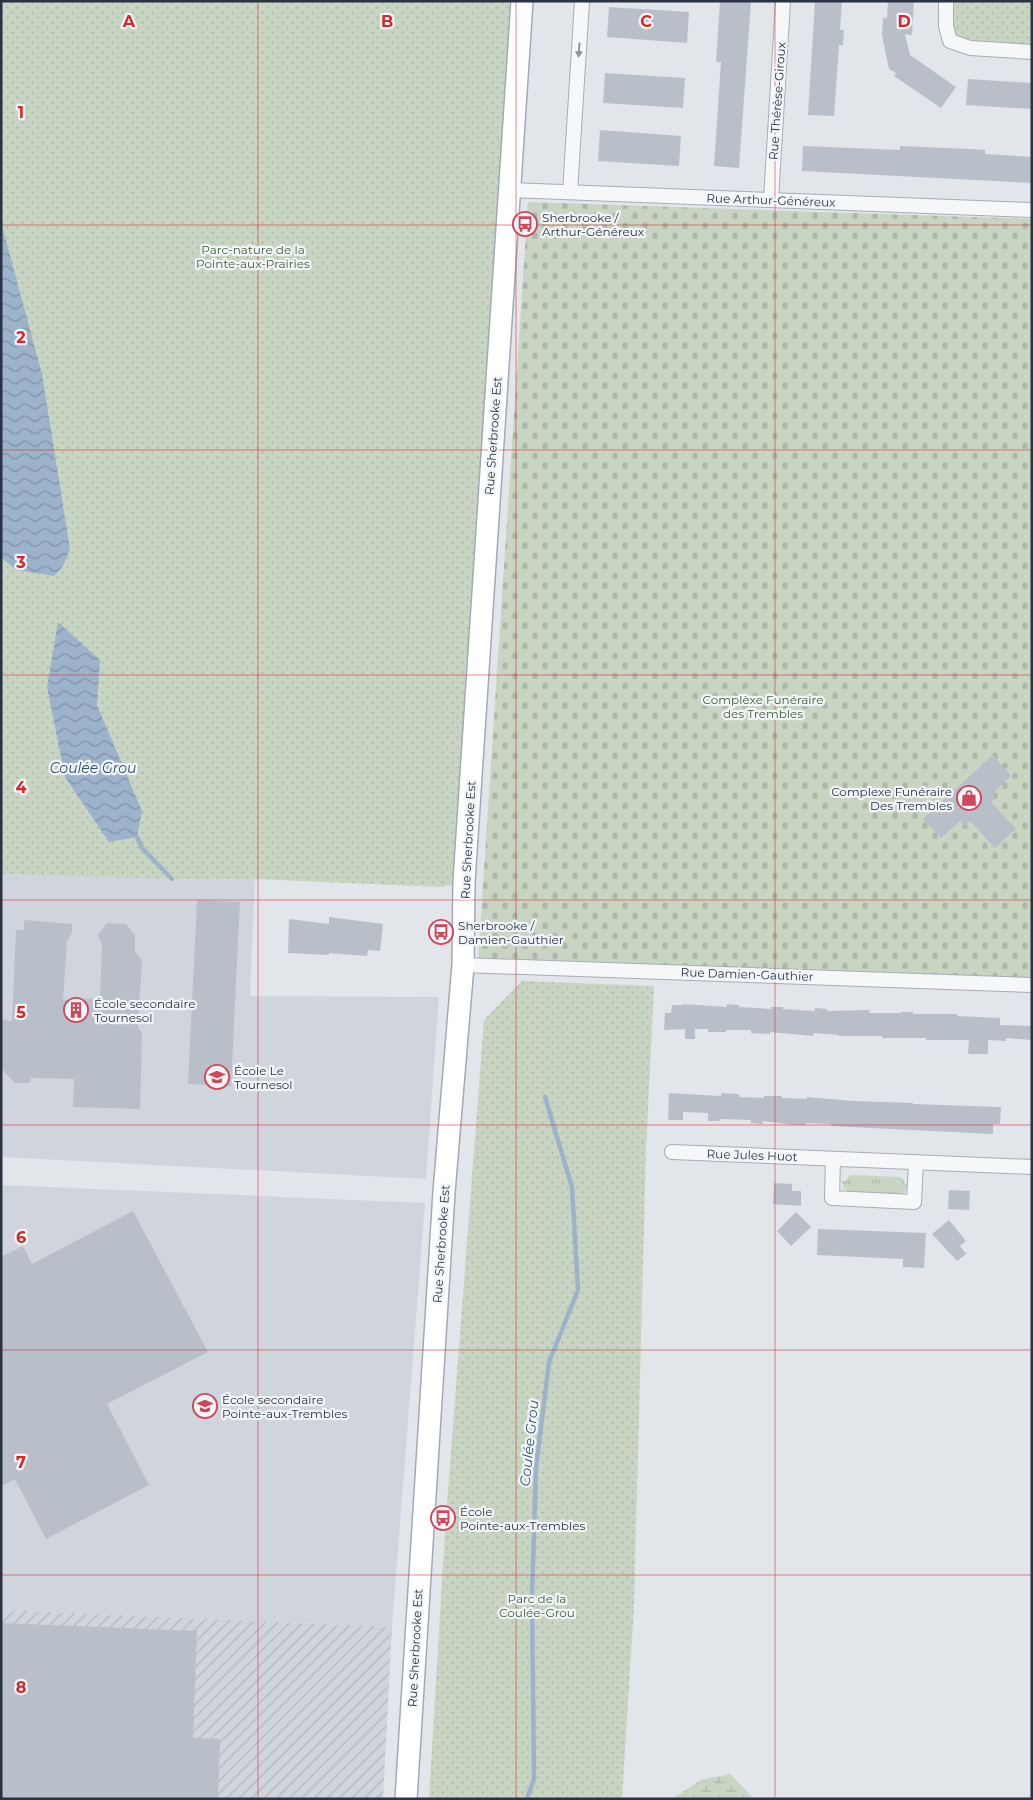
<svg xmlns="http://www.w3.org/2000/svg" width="1033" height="1800" font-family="Montserrat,sans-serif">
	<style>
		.built { fill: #d0d5dd }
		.industrial { fill: url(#industrial-furrows) }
		.grass { fill: url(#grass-tufts) }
		.wetland { fill: url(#wetland-marsh) }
		.cemetery { fill: url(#cemetery-stones) }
		.park { fill: url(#park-dots) }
		.water { fill: url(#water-waves) }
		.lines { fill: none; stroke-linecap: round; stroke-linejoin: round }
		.stream { stroke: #9db3cb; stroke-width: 4.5 }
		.building { fill: #b9bfc8 }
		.minor-casing { stroke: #a7adb5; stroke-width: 16 }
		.primary-casing { stroke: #a1aab7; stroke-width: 24 }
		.minor { stroke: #f5f7f9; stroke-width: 14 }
		.primary { stroke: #fff; stroke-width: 21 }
		.oneway { fill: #90959e }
		.grid { fill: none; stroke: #d62828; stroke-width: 1; stroke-opacity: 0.55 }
		.labels { text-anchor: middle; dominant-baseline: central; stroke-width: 4.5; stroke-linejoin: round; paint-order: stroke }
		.street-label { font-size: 12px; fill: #2a3343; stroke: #f2f5f8 }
		.poi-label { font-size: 12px; fill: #2a3343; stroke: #f2f5f8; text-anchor: start }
		.park-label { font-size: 12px; fill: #3e5f37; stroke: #f2f5f8 }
		.water-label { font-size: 14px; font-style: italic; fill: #335178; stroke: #f2f5f8 }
		.grid-label { font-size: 16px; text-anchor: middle; font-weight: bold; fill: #d62828; stroke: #f2f5f8; stroke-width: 4.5; stroke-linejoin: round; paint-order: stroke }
	</style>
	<defs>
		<pattern id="industrial-furrows" width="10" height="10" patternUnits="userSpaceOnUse" patternTransform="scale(1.25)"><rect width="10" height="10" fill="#d0d5dd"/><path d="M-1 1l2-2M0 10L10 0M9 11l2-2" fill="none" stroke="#b3b7bf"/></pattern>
		<pattern id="grass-tufts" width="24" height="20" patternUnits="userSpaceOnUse" patternTransform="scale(1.25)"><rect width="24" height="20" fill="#c8d5c3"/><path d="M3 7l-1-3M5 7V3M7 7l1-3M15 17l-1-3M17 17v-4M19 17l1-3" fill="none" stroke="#acb7a9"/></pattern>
		<pattern id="wetland-marsh" width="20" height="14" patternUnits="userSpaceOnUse" patternTransform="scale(1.25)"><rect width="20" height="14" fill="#c8d5c3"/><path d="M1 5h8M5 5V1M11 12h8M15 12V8" fill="none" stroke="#acb7a9"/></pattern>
		<pattern id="cemetery-stones" width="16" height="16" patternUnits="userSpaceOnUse" patternTransform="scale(1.25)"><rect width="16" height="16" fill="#c8d5c3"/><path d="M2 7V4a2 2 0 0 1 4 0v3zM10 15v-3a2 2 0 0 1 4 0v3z" fill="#acb7a9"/></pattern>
		<pattern id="park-dots" width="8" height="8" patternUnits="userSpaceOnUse" patternTransform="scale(1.25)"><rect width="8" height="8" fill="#c8d5c3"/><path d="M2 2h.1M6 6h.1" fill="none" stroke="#acb7a9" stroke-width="1.8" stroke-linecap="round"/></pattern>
		<pattern id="water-waves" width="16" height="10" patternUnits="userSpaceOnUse" patternTransform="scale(1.25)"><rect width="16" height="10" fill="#9db3cb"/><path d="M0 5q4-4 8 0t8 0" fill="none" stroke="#8092a6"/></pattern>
	</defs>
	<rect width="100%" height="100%" fill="#e2e6eb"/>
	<g class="built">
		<polygon points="1,874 255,879 250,996 439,997 426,1179 1,1157"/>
		<polygon points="1,1185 425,1203 392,1627 1,1610"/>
	</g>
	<polygon class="industrial" points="1,1610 392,1627 383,1799 1,1799"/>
	<polygon class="grass" points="851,1175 900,1177 903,1179 904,1183 908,1184 905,1192 898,1195 850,1193 844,1188 842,1181 846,1181 848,1177"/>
	<polygon class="wetland" points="730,1774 754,1799 672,1799 701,1780"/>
	<polygon class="cemetery" points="528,202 1032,219 1032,985 478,961"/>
	<g class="park">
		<polygon points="1,1 522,1 464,882 441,887 255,879 172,879 1,874"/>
		<polygon points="946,1 1032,1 1032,52 950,41"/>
		<polygon points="522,981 654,986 646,1151 634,1606 622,1799 429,1799 445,1531 484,1020"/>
	</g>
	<g class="water">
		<polygon points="1,222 42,374 70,549 63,566 54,576 16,570 2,558 1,552"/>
		<polygon points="58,622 100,660 97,705 142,811 137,837 109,842 65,777 47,687"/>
	</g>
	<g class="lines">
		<g class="stream">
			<polyline points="137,837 142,848 172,879"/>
			<polyline points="527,1799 534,1779 532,1596 536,1468 549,1362 578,1290 572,1187 545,1097"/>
		</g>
	</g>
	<g class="building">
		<polygon points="720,1 751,1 739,168 714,166 721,62 716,62"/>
		<polygon points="815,1 842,1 840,30 844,30 843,45 839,45 834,116 808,115"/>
		<polygon points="888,1 914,1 912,35 905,34 910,55 956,87 941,108 894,76 896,73 889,69 882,35 883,18 887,18"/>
		<polygon points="609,7 689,12 687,43 607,37"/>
		<polygon points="605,73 685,78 683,108 603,103"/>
		<polygon points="968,79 1032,83 1032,109 966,105"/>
		<polygon points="600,130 681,136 679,166 598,161"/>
		<polygon points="803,146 900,150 900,146 970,149 985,150 985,154 1032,157 1032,183 802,171"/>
		<polygon points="993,755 1011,776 992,794 995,798 991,802 1016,829 995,848 970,821 965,826 960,821 941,838 923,819"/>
		<polygon points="197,900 240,902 231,1086 188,1084"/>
		<polygon points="329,917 383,924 380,951 368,950 367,956 329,953 329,955 288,953 289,919 329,924"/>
		<polygon points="24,920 72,924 72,933 67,941 63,1000 100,998 102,945 98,935 107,923 126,924 135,935 135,952 142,960 138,1028 142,1032 140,1109 73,1107 74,1079 31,1078 30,1083 15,1083 1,1068 2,1020 12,1021 16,930 24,930"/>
		<polygon points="683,1004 727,1007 727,1004 739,1005 739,1007 771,1009 771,1007 783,1007 783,1009 815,1011 815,1008 827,1009 827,1011 870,1010 869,1013 901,1013 901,1012 913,1012 913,1014 957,1014 957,1016 1000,1018 1000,1025 1032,1026 1032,1040 1006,1038 1006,1041 988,1040 988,1054 968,1054 969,1040 926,1040 926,1038 882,1038 882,1036 838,1036 839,1035 814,1033 813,1036 770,1032 770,1034 751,1033 751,1030 726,1030 726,1032 708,1032 708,1029 695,1029 695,1039 685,1039 685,1029 664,1030 665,1013 671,1013 672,1005 683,1005"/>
		<polygon points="669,1093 721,1096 721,1093 739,1094 739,1097 764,1098 764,1096 782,1096 782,1098 807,1099 807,1097 853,1101 913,1103 913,1104 1001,1107 1000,1124 993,1124 993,1134 831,1126 831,1124 806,1123 806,1125 794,1125 763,1121 763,1124 751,1123 751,1120 720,1119 719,1121 708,1121 708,1113 683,1112 683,1120 668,1120"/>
		<polygon points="774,1183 792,1184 792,1191 801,1191 801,1206 773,1204"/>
		<polygon points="949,1190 970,1191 969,1210 948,1209"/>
		<polygon points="133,1211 208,1352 107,1404 149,1485 46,1539 15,1479 1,1486 1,1257 23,1246 32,1264"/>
		<polygon points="796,1212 811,1227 791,1246 777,1231"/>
		<polygon points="949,1220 966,1241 960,1246 966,1254 957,1261 932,1234"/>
		<polygon points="818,1229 926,1233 924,1268 903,1267 903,1259 817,1255"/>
		<polygon points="1,1623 197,1631 193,1738 220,1739 218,1799 1,1799"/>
	</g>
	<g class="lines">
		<defs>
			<g id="minor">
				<polyline points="946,1 946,26 950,41 970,48 1032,52"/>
				<polyline points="510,190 1032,210"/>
				<polyline points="570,192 582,1"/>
				<polyline points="771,200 783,1"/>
				<polyline points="463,965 1032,985"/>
				<polyline points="672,1152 1032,1167"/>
				<polyline points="833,1159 832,1198 914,1202 916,1162"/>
			</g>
			<polyline id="primary" points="406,1799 444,1192 463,965 464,882 522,1"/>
		</defs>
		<use href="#minor" class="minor-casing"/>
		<use href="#primary" class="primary-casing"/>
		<use href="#minor" class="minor"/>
		<use href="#primary" class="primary"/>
	</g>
	<defs><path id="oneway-solid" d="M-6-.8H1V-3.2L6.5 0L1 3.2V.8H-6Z" transform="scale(1.25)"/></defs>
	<use class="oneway" href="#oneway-solid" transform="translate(579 50) rotate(94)"/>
	<path class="grid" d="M258 1V1799M516 1V1799M775 1V1799M1 225H1032M1 450H1032M1 675H1032M1 900H1032M1 1125H1032M1 1350H1032M1 1575H1032"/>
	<defs>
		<symbol id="bus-ring" viewBox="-11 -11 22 22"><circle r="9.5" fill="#f2f5f8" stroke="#d0475b" stroke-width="1.5"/><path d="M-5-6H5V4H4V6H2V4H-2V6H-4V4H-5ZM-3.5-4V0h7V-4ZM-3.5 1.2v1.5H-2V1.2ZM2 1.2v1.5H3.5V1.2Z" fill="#d0475b"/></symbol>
		<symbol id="shop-ring" viewBox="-11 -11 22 22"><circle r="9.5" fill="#f2f5f8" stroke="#d0475b" stroke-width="1.5"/><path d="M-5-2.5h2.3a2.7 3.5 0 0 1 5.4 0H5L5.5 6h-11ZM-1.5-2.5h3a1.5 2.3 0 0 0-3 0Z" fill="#d0475b"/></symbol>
		<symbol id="building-ring" viewBox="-11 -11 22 22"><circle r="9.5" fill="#f2f5f8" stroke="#d0475b" stroke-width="1.5"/><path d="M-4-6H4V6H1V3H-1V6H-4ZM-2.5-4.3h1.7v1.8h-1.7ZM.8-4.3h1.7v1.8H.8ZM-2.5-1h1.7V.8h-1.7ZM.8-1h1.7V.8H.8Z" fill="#d0475b"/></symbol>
		<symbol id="school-ring" viewBox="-11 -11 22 22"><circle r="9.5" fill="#f2f5f8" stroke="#d0475b" stroke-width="1.5"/><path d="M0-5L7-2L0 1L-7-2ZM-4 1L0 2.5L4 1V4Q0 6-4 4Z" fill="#d0475b"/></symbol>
	</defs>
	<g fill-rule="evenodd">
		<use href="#bus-ring" x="511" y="210" width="28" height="28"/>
		<use href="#shop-ring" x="955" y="784" width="28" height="28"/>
		<use href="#bus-ring" x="427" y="918" width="28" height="28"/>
		<use href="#building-ring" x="62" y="996" width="28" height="28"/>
		<use href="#school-ring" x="203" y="1063" width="28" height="28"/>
		<use href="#school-ring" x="191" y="1392" width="28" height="28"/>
		<use href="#bus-ring" x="429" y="1504" width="28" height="28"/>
	</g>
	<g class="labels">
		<g class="street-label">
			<text transform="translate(777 101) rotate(-86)">Rue Thérèse-Giroux</text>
			<text transform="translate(771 200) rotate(2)">Rue Arthur-Généreux</text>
			<text transform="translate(493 436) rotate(-86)">Rue Sherbrooke Est</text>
			<text transform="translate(468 840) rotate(-87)">Rue Sherbrooke Est</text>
			<text transform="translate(747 974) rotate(2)">Rue Damien-Gauthier</text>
			<text transform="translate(752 1155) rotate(2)">Rue Jules Huot</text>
			<text transform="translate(441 1244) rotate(-86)">Rue Sherbrooke Est</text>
			<text transform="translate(415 1648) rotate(-87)">Rue Sherbrooke Est</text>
		</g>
		<g class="poi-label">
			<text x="542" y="217">Sherbrooke /<tspan x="542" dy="14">Arthur-Généreux</tspan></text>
			<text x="952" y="791" text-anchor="end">Complexe Funéraire<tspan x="952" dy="14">Des Trembles</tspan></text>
			<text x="458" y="925">Sherbrooke /<tspan x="458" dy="14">Damien-Gauthier</tspan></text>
			<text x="94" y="1003">École secondaire<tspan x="94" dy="14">Tournesol</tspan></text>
			<text x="234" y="1070">École Le<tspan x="234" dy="14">Tournesol</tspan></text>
			<text x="222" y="1399">École secondaire<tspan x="222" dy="14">Pointe-aux-Trembles</tspan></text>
			<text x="460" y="1511">École<tspan x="460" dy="14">Pointe-aux-Trembles</tspan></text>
		</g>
		<g class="park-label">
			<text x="253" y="249">Parc-nature de la<tspan x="253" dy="14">Pointe-aux-Prairies</tspan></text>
			<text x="763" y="699">Complèxe Funéraire<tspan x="763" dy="14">des Trembles</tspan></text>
			<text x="537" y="1598">Parc de la<tspan x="537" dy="14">Coulée-Grou</tspan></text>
		</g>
		<g class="water-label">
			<text x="93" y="768">Coulée Grou</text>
			<text transform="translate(529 1443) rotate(-84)">Coulée Grou</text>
		</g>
	</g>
	<g class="grid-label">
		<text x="129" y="27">A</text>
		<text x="387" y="27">B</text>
		<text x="646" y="27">C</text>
		<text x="904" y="27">D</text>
		<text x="21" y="118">1</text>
		<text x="21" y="343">2</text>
		<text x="21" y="568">3</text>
		<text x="21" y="793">4</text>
		<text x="21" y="1018">5</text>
		<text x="21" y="1243">6</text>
		<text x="21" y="1468">7</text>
		<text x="21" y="1693">8</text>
	</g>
	<rect width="1033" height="1800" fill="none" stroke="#2a3343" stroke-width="5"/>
</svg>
